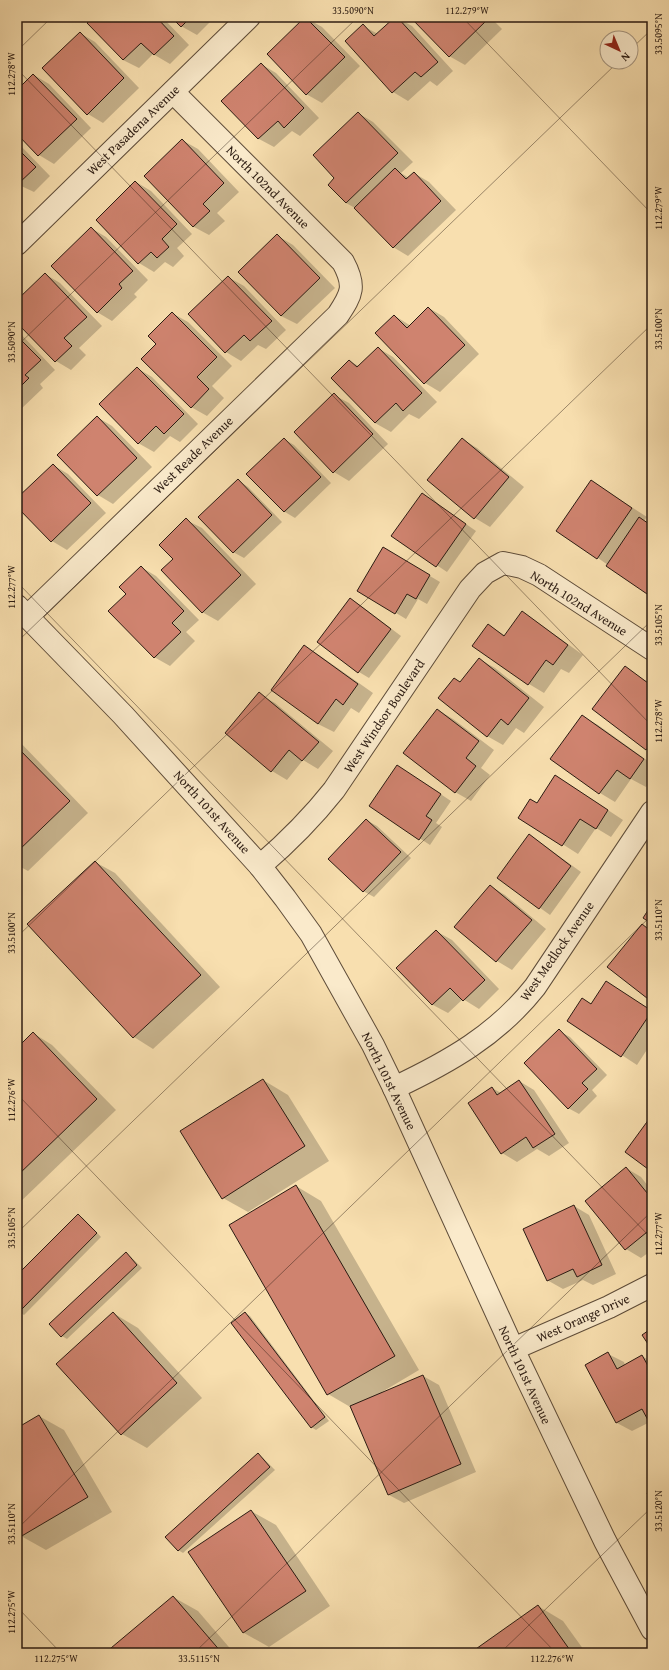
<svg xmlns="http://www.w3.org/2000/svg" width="669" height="1670" font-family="'Gentium Book Plus',serif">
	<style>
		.shadow { fill: #0003 }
		.building { fill: #cf836f; stroke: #2b1b12 }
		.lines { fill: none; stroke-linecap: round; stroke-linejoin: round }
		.street-casing { stroke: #5e4c39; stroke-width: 24 }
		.street { stroke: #faeacb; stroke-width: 22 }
		.ticks { fill: none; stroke: #2b1b12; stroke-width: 1; stroke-opacity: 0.45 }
		.labels { text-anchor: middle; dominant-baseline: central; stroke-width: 3; stroke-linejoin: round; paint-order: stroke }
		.street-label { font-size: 13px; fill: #2b1b12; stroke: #faeacb }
		.neatline { fill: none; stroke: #2b1b12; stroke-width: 1.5 }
		.ticks-label { font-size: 10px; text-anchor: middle; fill: #2b1b12 }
	</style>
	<rect width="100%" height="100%" fill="#f8dfaf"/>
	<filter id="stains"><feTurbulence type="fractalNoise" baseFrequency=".005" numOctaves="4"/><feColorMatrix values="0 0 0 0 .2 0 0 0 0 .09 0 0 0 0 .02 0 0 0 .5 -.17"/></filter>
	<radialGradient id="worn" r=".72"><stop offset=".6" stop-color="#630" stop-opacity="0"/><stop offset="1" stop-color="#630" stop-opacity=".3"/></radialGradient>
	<g class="shadow">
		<polygon points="95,17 162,17 189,45 170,64 153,54 139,68 123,60"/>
		<polygon points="172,17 215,17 197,35 181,26"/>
		<polygon points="396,17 412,26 453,71 437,86 430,81 408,101 393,92 363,26 378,34"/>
		<polygon points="412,17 490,17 502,29 465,65 449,56"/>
		<polygon points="306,18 322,27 360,66 322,103 306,94 268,54"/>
		<polygon points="80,33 95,42 139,88 103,123 88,114"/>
		<polygon points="261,64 276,73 319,118 300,136 292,131 274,147 259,139 223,101"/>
		<polygon points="34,75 49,84 91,128 54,164 39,155 17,133 17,91"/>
		<polygon points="358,113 373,122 413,162 401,173 409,178 414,173 429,182 456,210 408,256 393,247 355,208 346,203 336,178"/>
		<polygon points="182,140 198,149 239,192 217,213 225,221 209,235 194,227 145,176"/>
		<polygon points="17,142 50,176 34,192 17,184"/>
		<polygon points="136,182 151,191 192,234 177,248 184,256 173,267 165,262 154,272 139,263"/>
		<polygon points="91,228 106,237 148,280 134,294 137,297 112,321 97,312"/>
		<polygon points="278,236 293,245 335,288 297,324 281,316"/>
		<polygon points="45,274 60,283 102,326 79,348 86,355 71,370 56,361 17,321 17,301"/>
		<polygon points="228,277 244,286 286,330 266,349 258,345 241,361 226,352"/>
		<polygon points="429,308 444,317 479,354 440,392 425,383 377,333 395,316 411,326"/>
		<polygon points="172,313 188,322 232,366 212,386 224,398 207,416 191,407 157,344"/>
		<polygon points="17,330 55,370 40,384 43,388 20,410 17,409"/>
		<polygon points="378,348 393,357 437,402 419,419 409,414 391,432 375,423 332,378 349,361 359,366"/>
		<polygon points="137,368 152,377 198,424 180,442 170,436 154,452 138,443"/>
		<polygon points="334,395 349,403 388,444 349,481 334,472 295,432"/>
		<polygon points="97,417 112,426 152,467 113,504 98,495"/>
		<polygon points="284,439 294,445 331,483 295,518 285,512 248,474"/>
		<polygon points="462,439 477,448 524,487 490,527 475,518 428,479"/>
		<polygon points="53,465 68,474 106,513 67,550 52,541 17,505 17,500"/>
		<polygon points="238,480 248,487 282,522 244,558 233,552"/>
		<polygon points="591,481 647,517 644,521 652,526 652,596 598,558"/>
		<polygon points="423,494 476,531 447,572 393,536"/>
		<polygon points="186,520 202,528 256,584 218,621 202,612 174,559"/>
		<polygon points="383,548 440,582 427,604 418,599 406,619 358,590"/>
		<polygon points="141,567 156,576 199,620 186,632 195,641 170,666 154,657 128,594"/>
		<polygon points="350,599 360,605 401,636 369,678 359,672"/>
		<polygon points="522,613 537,622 583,655 569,673 561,669 544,693 529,684 474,645 488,625 506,636"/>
		<polygon points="304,646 319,655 373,693 359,713 351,708 334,732 318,724 272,690"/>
		<polygon points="479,659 495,668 544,707 524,733 516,728 503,745 487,736 460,683"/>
		<polygon points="625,667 652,685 652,753 646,749"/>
		<polygon points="259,694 275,703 333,751 318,769 303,760 287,780 272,771"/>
		<polygon points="438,710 453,719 494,750 481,768 490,775 471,801 455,792"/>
		<polygon points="582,716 598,725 652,764 652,779 646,787 631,779 615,802 600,793 552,759"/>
		<polygon points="17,739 88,813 28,871 17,865"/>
		<polygon points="398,766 451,801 436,823 442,827 430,845 370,806"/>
		<polygon points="570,785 623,820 611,837 596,828 578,854 520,817 537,804"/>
		<polygon points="366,820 377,826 411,858 374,897 363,891"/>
		<polygon points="530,835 581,872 550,915 498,878"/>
		<polygon points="95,862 115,873 220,987 153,1049 134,1037 29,924"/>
		<polygon points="490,886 505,895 546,929 512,970 497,961 456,927"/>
		<polygon points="436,931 452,940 499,989 479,1009 463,999 448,1013 433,1005 398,968"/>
		<polygon points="607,982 652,1011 652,1042 637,1065 568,1020 591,1005"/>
		<polygon points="559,1031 570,1037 607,1075 592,1090 597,1096 579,1114 568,1108"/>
		<polygon points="33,1033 52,1045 116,1110 17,1205 17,1049"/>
		<polygon points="263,1080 288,1095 329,1161 248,1212 223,1198"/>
		<polygon points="519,1081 534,1090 569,1143 549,1156 537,1149 517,1162 502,1153 492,1088 501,1093"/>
		<polygon points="626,1168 641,1177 652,1191 652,1250 641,1258 626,1249 586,1201"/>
		<polygon points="296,1186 321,1201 419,1370 382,1392 383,1393 423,1376 439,1385 476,1472 404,1503 389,1495 352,1408 328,1394"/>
		<polygon points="574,1206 589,1215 616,1274 593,1285 583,1280 563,1289 547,1280"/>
		<polygon points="78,1215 83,1218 101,1237 24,1315 17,1310 17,1277"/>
		<polygon points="126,1254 131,1257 142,1268 67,1339 62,1336"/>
		<polygon points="113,1313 138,1328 202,1398 147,1448 122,1434"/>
		<polygon points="245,1313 250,1316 329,1421 316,1430 311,1427"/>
		<polygon points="608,1354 624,1362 625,1365 642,1356 652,1362 652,1422 650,1422 632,1431 617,1423 586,1365"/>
		<polygon points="39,1416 64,1430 112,1512 46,1550 21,1536 17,1529 17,1429"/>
		<polygon points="258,1455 263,1458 275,1470 183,1553 178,1550"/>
		<polygon points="251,1511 276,1525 330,1606 269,1647 244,1633 190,1552"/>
		<polygon points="173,1597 198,1611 234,1653 107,1653"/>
		<polygon points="538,1606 563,1621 586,1653 476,1653"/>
	</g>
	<g class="building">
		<polygon points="94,17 156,17 174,36 154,55 141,43 123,60 87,23"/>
		<polygon points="171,17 191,17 181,27"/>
		<polygon points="305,17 345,57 306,95 267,54"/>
		<polygon points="395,17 397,17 438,62 421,77 415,72 392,93 345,41 363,24 374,36"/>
		<polygon points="410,17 484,17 487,20 449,57"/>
		<polygon points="80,32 124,78 87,115 42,68"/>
		<polygon points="261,63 304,108 284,128 278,121 258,139 221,101"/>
		<polygon points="33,74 77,119 38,156 17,134 17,90"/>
		<polygon points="358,112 398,153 346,203 328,185 334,178 313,155"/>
		<polygon points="182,139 224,183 203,204 210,211 193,227 144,176"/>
		<polygon points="17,148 36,167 18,184 17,184"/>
		<polygon points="395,168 406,179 414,172 441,201 393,248 354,208"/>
		<polygon points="135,181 177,224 162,239 169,247 157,258 151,252 138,264 96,220"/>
		<polygon points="91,227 133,271 119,284 122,288 97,313 51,266"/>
		<polygon points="277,234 320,278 281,316 238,272"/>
		<polygon points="45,273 87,317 64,338 72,346 55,362 17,323 17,300"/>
		<polygon points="228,276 272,321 250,341 244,335 225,353 188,314"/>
		<polygon points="428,307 465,345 424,384 375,333 394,315 407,328"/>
		<polygon points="172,312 217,357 197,377 209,389 191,408 141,359 156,344 148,336"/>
		<polygon points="17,336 41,360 25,375 29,378 17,390"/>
		<polygon points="378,347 422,393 403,411 396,403 375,423 331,378 349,360 357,367"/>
		<polygon points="137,367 184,414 164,434 156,426 138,444 99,404"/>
		<polygon points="334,393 373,434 333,473 294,432"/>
		<polygon points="97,416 137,458 97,496 57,455"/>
		<polygon points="284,438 321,477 284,512 246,474"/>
		<polygon points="462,438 509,477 474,519 427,480"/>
		<polygon points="53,464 91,503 51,542 17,507 17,498"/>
		<polygon points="238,479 272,515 233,553 198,517"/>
		<polygon points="591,480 632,508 597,559 556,531"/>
		<polygon points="422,493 466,524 436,567 391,536"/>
		<polygon points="639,517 652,526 652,594 650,596 606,566"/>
		<polygon points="186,518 241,575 202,613 161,570 173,559 159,545"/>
		<polygon points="383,547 430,575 416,599 407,594 395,614 357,591"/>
		<polygon points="141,566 184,611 172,623 181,632 154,658 108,611 126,594 119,587"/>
		<polygon points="350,598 391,629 358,673 317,642"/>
		<polygon points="522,611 568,645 553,665 546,660 528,685 472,646 488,624 504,636"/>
		<polygon points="304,645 358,684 343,705 336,699 318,724 271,690"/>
		<polygon points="479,658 529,698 508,725 501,719 487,737 438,698 454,678 460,682"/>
		<polygon points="625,666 652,686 652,742 646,750 592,709"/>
		<polygon points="259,692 319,742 302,761 289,750 271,772 225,733"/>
		<polygon points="437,709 479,741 466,758 476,766 455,793 403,753"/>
		<polygon points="582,715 644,759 630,779 617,770 599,794 550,759"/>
		<polygon points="17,747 70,801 17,852"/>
		<polygon points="397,765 441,794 426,816 432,820 419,840 369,806"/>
		<polygon points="555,775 608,810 596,829 580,819 562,846 518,818 530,799 537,803"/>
		<polygon points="366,819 401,852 363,892 328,859"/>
		<polygon points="529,834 571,866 539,909 497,878"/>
		<polygon points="95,861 201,975 133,1038 27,924"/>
		<polygon points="490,885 532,920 496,962 454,927"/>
		<polygon points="652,904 652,924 643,918"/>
		<polygon points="642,924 652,932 652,1002 607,967"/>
		<polygon points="436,930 485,980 463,1001 450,988 432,1005 396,968"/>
		<polygon points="606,981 652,1011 621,1057 567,1021 582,998 591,1004"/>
		<polygon points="559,1029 597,1069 582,1083 588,1089 568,1109 524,1063"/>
		<polygon points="33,1032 97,1099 17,1176 17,1048"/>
		<polygon points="263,1079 305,1146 222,1199 180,1131"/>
		<polygon points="519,1080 555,1134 533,1148 526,1137 501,1154 468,1103 492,1087 497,1095"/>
		<polygon points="652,1115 652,1172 625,1152"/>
		<polygon points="626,1167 652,1199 652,1228 625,1250 585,1201"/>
		<polygon points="296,1185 395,1356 327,1395 229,1225"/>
		<polygon points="574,1205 602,1265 577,1277 573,1269 547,1281 523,1229"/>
		<polygon points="78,1214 97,1233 18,1313 17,1311 17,1275"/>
		<polygon points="126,1252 137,1265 61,1337 49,1324"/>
		<polygon points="113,1312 177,1383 121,1435 56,1364"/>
		<polygon points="245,1312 325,1417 311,1428 231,1323"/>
		<polygon points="652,1328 652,1350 642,1335"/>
		<polygon points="608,1352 617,1369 642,1355 652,1373 652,1421 649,1422 642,1409 616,1423 585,1365"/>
		<polygon points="423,1375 461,1464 388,1495 350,1406"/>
		<polygon points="39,1415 88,1497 20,1537 17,1531 17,1428"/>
		<polygon points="258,1453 270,1467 178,1551 165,1537"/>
		<polygon points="652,1490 652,1502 647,1493"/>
		<polygon points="251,1510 306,1591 243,1633 188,1552"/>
		<polygon points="173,1596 222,1653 105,1653"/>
		<polygon points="538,1605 572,1653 475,1653 473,1651"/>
	</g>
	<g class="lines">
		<defs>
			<g id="street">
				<polyline points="17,244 249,17"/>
				<polyline points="17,606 123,715 260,866 285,898 311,934 373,1045 394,1088 513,1349 605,1541 652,1629"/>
				<path d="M27 617 338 315C352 294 356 286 343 262L173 92"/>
				<path d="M260 866C288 842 311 819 334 790L470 589 485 573 503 563 522 567 539 575 652 649"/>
				<path d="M394 1088C449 1062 497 1035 535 987L652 812"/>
				<polyline points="513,1349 609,1307 652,1285"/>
			</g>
		</defs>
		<use href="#street" class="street-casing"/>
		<use href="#street" class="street"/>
	</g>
	<path class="ticks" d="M462 17 652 214M631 49 652 29M17 51 52 17M17 69 652 726M17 346 358 17M17 582 652 1239M17 642 618 62M17 937 652 324M17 1094 556 1653M17 1233 652 620M17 1529 652 915M17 1607 61 1653M194 1653 652 1211M500 1653 652 1507"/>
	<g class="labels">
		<g class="street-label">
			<text transform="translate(133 130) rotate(-44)">West Pasadena Avenue</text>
			<text transform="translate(268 187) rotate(45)">North 102nd Avenue</text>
			<text transform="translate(193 455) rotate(-44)">West Reade Avenue</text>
			<text transform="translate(579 603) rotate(32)">North 102nd Avenue</text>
			<text transform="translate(384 716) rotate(-56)">West Windsor Boulevard</text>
			<text transform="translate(212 812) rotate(48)">North 101st Avenue</text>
			<text transform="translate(557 951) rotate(-55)">West Medlock Avenue</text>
			<text transform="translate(389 1081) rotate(64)">North 101st Avenue</text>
			<text transform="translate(583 1318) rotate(-24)">West Orange Drive</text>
			<text transform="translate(525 1375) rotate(65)">North 101st Avenue</text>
		</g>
	</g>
	<rect width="669" height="1670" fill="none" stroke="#f8dfaf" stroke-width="44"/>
	<g transform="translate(619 50) rotate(136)"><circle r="19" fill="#faeacb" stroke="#a79781"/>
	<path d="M0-3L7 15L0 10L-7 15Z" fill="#8f2418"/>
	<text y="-6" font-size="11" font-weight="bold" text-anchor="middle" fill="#2b1b12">N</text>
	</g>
	<rect x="22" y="22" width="625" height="1626" class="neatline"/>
	<g class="ticks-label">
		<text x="353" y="14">33.5090°N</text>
		<text x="467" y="14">112.279°W</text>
		<text transform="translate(658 34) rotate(-90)" y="4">33.5095°N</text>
		<text transform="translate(11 74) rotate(-90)" y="4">112.278°W</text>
		<text transform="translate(658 208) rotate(-90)" y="4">112.279°W</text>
		<text transform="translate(658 329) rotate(-90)" y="4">33.5100°N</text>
		<text transform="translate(11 342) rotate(-90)" y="4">33.5090°N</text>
		<text transform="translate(11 587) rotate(-90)" y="4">112.277°W</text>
		<text transform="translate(658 625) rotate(-90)" y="4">33.5105°N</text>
		<text transform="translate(658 721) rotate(-90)" y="4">112.278°W</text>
		<text transform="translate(658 920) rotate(-90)" y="4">33.5110°N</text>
		<text transform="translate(11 933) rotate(-90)" y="4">33.5100°N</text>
		<text transform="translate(11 1100) rotate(-90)" y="4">112.276°W</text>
		<text transform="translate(11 1228) rotate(-90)" y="4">33.5105°N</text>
		<text transform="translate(658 1234) rotate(-90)" y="4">112.277°W</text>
		<text transform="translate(658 1511) rotate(-90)" y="4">33.5120°N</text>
		<text transform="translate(11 1524) rotate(-90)" y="4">33.5110°N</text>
		<text transform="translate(11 1612) rotate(-90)" y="4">112.275°W</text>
		<text x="56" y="1662">112.275°W</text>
		<text x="199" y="1662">33.5115°N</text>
		<text x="552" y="1662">112.276°W</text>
	</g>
	<rect width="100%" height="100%" filter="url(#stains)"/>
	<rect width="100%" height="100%" fill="url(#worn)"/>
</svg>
